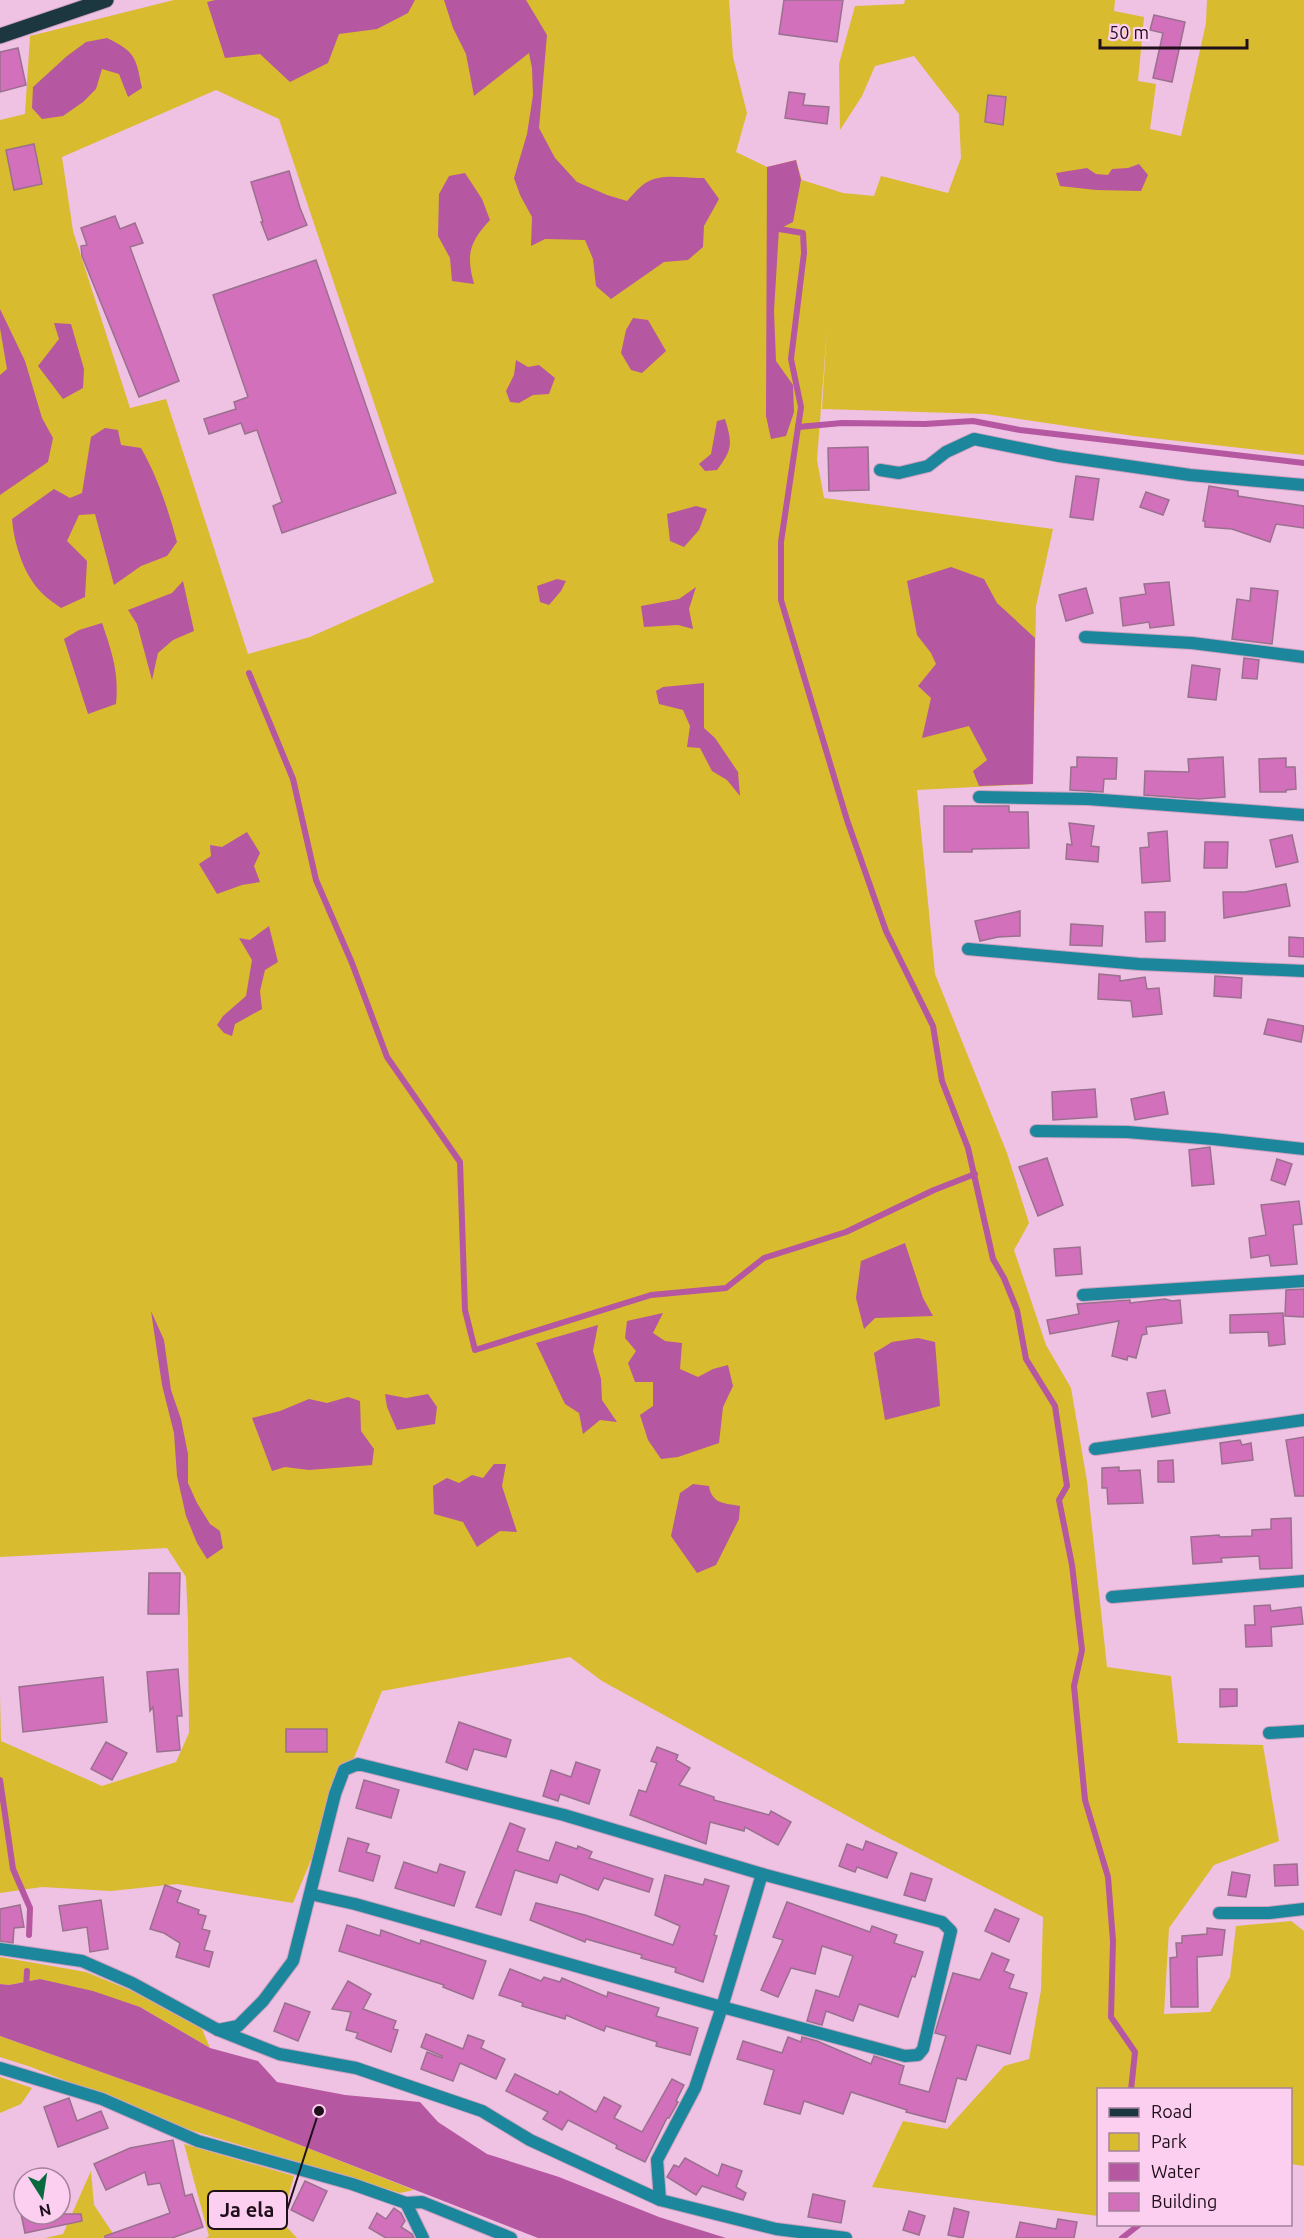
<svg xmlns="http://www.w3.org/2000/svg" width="1304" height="2238" font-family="Ubuntu,sans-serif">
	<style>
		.green { fill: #d8bb2e; fill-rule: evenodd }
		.water { fill: #b657a1 }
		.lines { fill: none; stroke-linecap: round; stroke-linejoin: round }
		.stream { stroke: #b657a1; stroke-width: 6 }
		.building { fill: #d270bb; stroke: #9a708f; stroke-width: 1.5 }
		.minor-casing { stroke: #c9a1be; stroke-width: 14 }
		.primary-casing { stroke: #c9a1be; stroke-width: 17 }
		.minor { stroke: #1c869d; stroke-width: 12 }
		.primary { stroke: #1c373f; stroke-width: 15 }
		.leader { fill: none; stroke: #1e0f1a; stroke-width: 2 }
		.callout-dot { fill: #1e0f1a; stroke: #fcceef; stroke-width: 2 }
		.callout { fill: #fcceef; stroke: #1e0f1a; stroke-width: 2 }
		.callout-label { font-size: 20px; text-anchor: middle; font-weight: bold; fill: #1e0f1a }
	</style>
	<rect width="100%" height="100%" fill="#efc1e2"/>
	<g class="green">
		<path d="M174 0H729L733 57 747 113 736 152 767 167 796 160 802 180 843 193 874 196 881 176 948 193 961 158 959 114 914 56 875 66 862 96 840 130 839 64 855 6 904 4 905 0H1115L1114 11 1144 17 1138 81 1156 84 1150 129 1181 136 1206 23 1207 0H1304V455L1134 436 986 414 822 409 827 329 817 460 824 498 1053 529 1036 606 1033 784 917 790 935 974 1007 1153 1029 1223 1014 1250 1046 1345 1071 1388 1087 1481 1107 1667 1171 1676 1178 1743 1263 1745 1279 1841 1214 1865 1169 1928 1164 2014 1210 2012 1230 1977 1236 1926 1291 1921 1304 1931V2166L1291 2164 1290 2090H1098V2216L872 2187 903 2121 947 2129 1004 2066 1029 2059 1041 1990 1043 1917 873 1830 602 1681 570 1657 382 1691 293 1903 177 1884 111 1891 42 1887 0 1893V1695L1 1741 102 1786 176 1762 189 1733 188 1622 186 1577 167 1548 0 1557V120L25 114 30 36ZM216 90 279 119 434 582 310 637 248 654 166 399 130 408 73 231 62 157Z"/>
		<polygon points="0,1957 86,1972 132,1991 202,2029 210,2048 140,2007 40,1979 9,1985 0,1984"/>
		<polygon points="0,2036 236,2120 414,2190 400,2193 190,2130 31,2067 0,2057"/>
		<polygon points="0,2077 32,2088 21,2104 0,2113"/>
		<polygon points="184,2144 294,2176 281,2221 297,2238 206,2238 209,2236"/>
		<polygon points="91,2171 94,2205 116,2238 45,2238 63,2234"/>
	</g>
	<g class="water">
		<polygon points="215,0 415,0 408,13 377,29 339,34 328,63 290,82 260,54 225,58 207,2"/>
		<path d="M444 0H526L547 35 539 128 555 158 577 182 607 195 627 201C632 196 638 188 644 184 662 172 683 179 704 178L719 199 704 226 703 247 688 260 664 262 611 299 596 286 593 259 585 240 545 239 531 246 532 217 520 195 514 178 527 134 533 95 532 68 529 53 474 96 466 54 453 28Z"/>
		<path d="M107 38C136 52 136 58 142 88L128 97 119 74 102 69 96 89 83 102 63 116 42 119 32 108 33 87 67 56 86 42Z"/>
		<polygon points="796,160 801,180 793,222 779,229 774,311 776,361 793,385 794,412 786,436 771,439 766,416 767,167"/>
		<polygon points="1139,164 1148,175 1141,191 1096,190 1060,186 1056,173 1087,168 1096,174 1108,175 1112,169 1128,168"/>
		<path d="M465 173 482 199 490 220C469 243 466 254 474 284L452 281 450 258 438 236 439 194 449 176Z"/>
		<polygon points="0,309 25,361 42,418 53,438 48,462 0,495 0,375 7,369 0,328"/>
		<polygon points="633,318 648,320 666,351 642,373 631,370 621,353 626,330"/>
		<polygon points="54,323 71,324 84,369 83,388 63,399 38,366 59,339"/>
		<polygon points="516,360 528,367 539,365 555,378 549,394 533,395 519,403 510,402 506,391 514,375"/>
		<path d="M725 419C733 445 732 450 717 470L705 471 699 464 711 454 717 421Z"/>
		<path d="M105 428 118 430 121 445 141 448C158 478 168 509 177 542L167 556 141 566 114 585 95 514 79 515 67 541 87 561 85 597 61 608C54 603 45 597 39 590 23 572 14 543 12 519L54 489 70 498 82 493 91 437Z"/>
		<polygon points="696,506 707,509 699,530 684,547 670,541 667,514"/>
		<polygon points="951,567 984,579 997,603 1035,638 1033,784 979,786 973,771 987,760 969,726 922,738 931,698 918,686 936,664 931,653 917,635 907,581"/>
		<polygon points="557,579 566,581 561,591 549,605 540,602 537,586"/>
		<polygon points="183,581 194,631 173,640 158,653 152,680 137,624 128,610 172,593"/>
		<polygon points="696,587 689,609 693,629 678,625 644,627 641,606 679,599"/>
		<path d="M102 623C112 652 119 673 116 704L88 714 64 639 79 630Z"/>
		<polygon points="704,683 704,728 715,738 738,772 740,796 727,780 712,771 700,748 687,747 690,726 683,710 659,704 656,691 663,687"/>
		<polygon points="247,832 260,853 254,866 260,882 242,885 217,894 199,864 211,856 210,845 222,847"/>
		<polygon points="269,926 278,962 265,970 260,991 262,1009 235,1024 232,1036 224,1033 217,1025 223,1016 246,996 252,960 239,938 250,940"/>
		<polygon points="905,1243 923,1298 933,1316 875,1318 864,1329 856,1298 861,1261"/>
		<polygon points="151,1311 164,1340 171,1390 181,1419 188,1454 188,1483 197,1503 210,1524 220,1531 223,1548 207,1559 197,1543 186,1516 177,1476 174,1433 162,1385"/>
		<polygon points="663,1313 653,1333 665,1341 682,1343 680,1369 698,1377 713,1369 728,1365 733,1386 723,1407 719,1443 678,1457 661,1459 648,1440 640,1415 653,1406 653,1382 635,1382 628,1363 636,1351 625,1338 627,1321"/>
		<polygon points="598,1325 593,1351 601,1379 602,1400 617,1422 600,1420 583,1434 579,1413 565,1404 536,1343"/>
		<polygon points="918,1338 935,1342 940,1406 885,1420 874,1353 892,1342"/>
		<polygon points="385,1394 406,1398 428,1394 437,1407 435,1424 397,1430 387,1407"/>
		<polygon points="348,1397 360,1401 361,1431 374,1449 372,1465 309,1470 285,1467 272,1471 252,1418 280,1411 309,1399 327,1403"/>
		<polygon points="494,1464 506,1464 502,1486 517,1532 500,1531 477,1547 463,1522 434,1514 433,1486 447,1478 459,1483 472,1475 483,1478"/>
		<path d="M693 1484 709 1486C712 1504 724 1503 740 1506L739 1519 716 1565 697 1573 671 1536 680 1493Z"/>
		<polygon points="40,1979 93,1991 140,2007 210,2048 258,2061 277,2082 345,2095 420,2102 438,2122 487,2154 559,2177 659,2217 726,2238 538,2238 236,2120 0,2036 0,1984 9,1985"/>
	</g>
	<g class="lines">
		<g class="stream">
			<polyline points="779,229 803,233 804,253 791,359 801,407 781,542 781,600 847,820 886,931 933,1026 942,1081 968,1148 993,1259 1004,1278 1017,1310 1026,1359 1055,1406 1067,1486 1059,1500 1072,1565 1082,1650 1074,1686 1085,1800 1108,1877 1113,1941 1111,2017 1135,2052 1131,2090"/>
			<polyline points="798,427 842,423 925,424 973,421 1020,430 1304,463"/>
			<polyline points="249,673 293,779 316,880 352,963 387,1057 460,1162 465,1310 475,1350 651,1295 726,1288 764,1258 846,1232 934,1190 975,1174"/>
			<polyline points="0,1780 13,1869 30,1908 29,1935"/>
			<polyline points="26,1988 27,1971"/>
			<polyline points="1122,2238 1140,2224"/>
		</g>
	</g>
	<g class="building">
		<polygon points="784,0 843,0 837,42 779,34"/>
		<polygon points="1154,15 1185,22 1172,82 1153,78 1163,33 1150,30"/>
		<polygon points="18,48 26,85 0,92 0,52"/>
		<polygon points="789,92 805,94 803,105 829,107 827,124 785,118"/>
		<polygon points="988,95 1006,97 1003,125 985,122"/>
		<polygon points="34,144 42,184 14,190 6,150"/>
		<polygon points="289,171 300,208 307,225 268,240 261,222 263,222 251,182"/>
		<polygon points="115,216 120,229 135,223 143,243 130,247 179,381 139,397 82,256 81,246 87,245 81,228"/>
		<polygon points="316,260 396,493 282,533 273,506 282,502 257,430 245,434 241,423 209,434 204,419 236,409 234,402 248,397 213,295"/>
		<polygon points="868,447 869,490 829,491 828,448"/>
		<polygon points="1076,476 1099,479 1093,520 1070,517"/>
		<polygon points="1209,486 1238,491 1238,496 1304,506 1304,528 1276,524 1270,542 1232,529 1205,527 1205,521 1203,521"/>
		<polygon points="1146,492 1169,500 1163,515 1140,507"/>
		<polygon points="1169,582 1174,625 1150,628 1149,622 1123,626 1120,598 1146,594 1144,584"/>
		<polygon points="1086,588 1093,613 1066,621 1059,595"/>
		<polygon points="1251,588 1278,591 1272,644 1232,639 1237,599 1250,601"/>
		<polygon points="1244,658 1259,660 1257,679 1242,678"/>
		<polygon points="1192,665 1220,669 1216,700 1188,697"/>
		<polygon points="1077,757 1117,758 1116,779 1104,779 1103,792 1070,790 1071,767 1077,767"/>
		<polygon points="1223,757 1225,797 1199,799 1144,795 1145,771 1189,772 1188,759"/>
		<polygon points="1286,758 1286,767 1295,767 1296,789 1286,790 1286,792 1260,792 1259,759"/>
		<polygon points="944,806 1009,806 1009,812 1028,812 1029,848 972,849 972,852 944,852"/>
		<polygon points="1069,823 1094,826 1091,846 1099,847 1098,862 1066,859 1067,844 1072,845"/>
		<polygon points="1167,831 1170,881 1142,883 1140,848 1149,847 1148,833"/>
		<polygon points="1292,835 1298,862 1276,867 1270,840"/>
		<polygon points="1205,842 1228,842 1227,868 1204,868"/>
		<polygon points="1286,884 1290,906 1224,918 1223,892 1245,892"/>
		<polygon points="1020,911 1020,936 998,937 980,941 975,921"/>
		<polygon points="1145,912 1165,912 1165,941 1146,942"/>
		<polygon points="1071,924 1103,926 1102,946 1070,945"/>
		<polygon points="1289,937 1304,938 1304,957 1289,956"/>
		<polygon points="1099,974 1120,976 1120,981 1145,977 1147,989 1159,988 1162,1014 1133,1017 1131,1001 1098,999"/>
		<polygon points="1215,976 1242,978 1241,998 1214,996"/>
		<polygon points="1268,1019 1304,1026 1301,1042 1264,1034"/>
		<polygon points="1095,1089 1097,1117 1053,1120 1052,1092"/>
		<polygon points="1164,1092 1168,1114 1135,1120 1131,1099"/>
		<polygon points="1210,1147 1214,1184 1192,1186 1189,1150"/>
		<polygon points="1047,1158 1063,1205 1038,1216 1019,1167"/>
		<polygon points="1277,1159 1292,1164 1285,1185 1271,1180"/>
		<polygon points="1299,1201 1302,1224 1293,1225 1297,1264 1271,1266 1269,1255 1251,1258 1249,1238 1266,1235 1261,1205"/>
		<polygon points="1080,1247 1082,1274 1056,1276 1054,1249"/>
		<polygon points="1304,1289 1304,1317 1285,1316 1286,1290"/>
		<polygon points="1165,1299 1172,1301 1180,1300 1182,1323 1146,1327 1147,1334 1142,1335 1136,1358 1128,1356 1127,1360 1112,1356 1119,1321 1050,1334 1047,1320 1079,1314 1077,1304 1130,1300 1130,1303"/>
		<polygon points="1283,1313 1285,1344 1269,1346 1268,1332 1230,1333 1230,1315"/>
		<polygon points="1165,1390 1170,1413 1152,1417 1147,1393"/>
		<polygon points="1304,1437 1304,1496 1295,1496 1286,1440"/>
		<polygon points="1240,1440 1242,1445 1251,1443 1253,1460 1222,1464 1220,1443"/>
		<polygon points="1173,1460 1174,1482 1158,1482 1158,1461"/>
		<polygon points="1119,1467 1119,1471 1140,1470 1143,1503 1108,1504 1107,1488 1102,1488 1102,1468"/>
		<polygon points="1291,1518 1292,1568 1260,1569 1259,1556 1221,1558 1222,1562 1193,1564 1191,1537 1219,1535 1220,1537 1252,1536 1252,1530 1271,1529 1271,1519"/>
		<polygon points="149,1573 180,1573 179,1614 148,1614"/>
		<polygon points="1270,1605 1271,1611 1301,1607 1303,1624 1271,1627 1272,1646 1246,1647 1245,1625 1255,1625 1254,1606"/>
		<polygon points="178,1669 182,1716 177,1716 180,1750 157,1752 153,1707 150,1711 147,1672"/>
		<polygon points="103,1677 107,1722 23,1732 19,1687"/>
		<polygon points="1220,1689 1237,1689 1237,1706 1220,1707"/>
		<polygon points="459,1722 511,1740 506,1757 474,1749 467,1770 446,1762"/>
		<rect x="286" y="1729" width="41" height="23"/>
		<polygon points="106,1742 127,1753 112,1780 91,1769"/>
		<polygon points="657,1747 678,1755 676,1760 690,1768 679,1785 714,1797 714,1800 769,1815 771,1811 791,1822 778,1845 745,1827 744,1831 710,1822 706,1844 630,1815 639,1790 646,1792 657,1763 651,1761"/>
		<polygon points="576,1762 600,1770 589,1804 560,1794 558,1801 543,1796 551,1770 571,1777"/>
		<polygon points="364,1780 399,1790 391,1818 356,1808"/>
		<polygon points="510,1823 525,1829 517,1851 549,1861 556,1842 577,1849 578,1846 592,1852 589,1858 653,1879 649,1892 604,1878 598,1890 560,1874 557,1883 515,1870 501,1915 476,1907"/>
		<polygon points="348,1838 369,1844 366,1852 380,1856 373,1881 339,1871"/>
		<polygon points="866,1841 897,1853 887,1878 857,1867 855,1872 839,1866 847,1844 863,1850"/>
		<polygon points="404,1862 437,1873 440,1864 465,1872 454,1906 395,1888"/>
		<polygon points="1297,1864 1298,1885 1275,1886 1274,1865"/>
		<polygon points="1232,1872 1250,1875 1246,1897 1228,1895"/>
		<polygon points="911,1873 932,1879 925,1901 904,1895"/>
		<polygon points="665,1875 703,1885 705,1879 729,1886 714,1935 717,1936 703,1982 675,1972 676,1968 641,1958 642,1955 586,1939 585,1942 530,1920 536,1903 585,1915 673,1945 680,1926 655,1915"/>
		<polygon points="165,1885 181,1891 177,1902 199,1910 198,1914 206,1916 202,1929 210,1931 204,1950 213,1952 209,1967 176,1957 180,1943 164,1933 150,1929"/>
		<polygon points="101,1900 108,1949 90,1952 87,1927 63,1931 59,1906"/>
		<polygon points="787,1902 870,1932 872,1926 897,1935 894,1943 923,1952 915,1977 912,1976 898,2017 859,2004 853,2021 826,2011 822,2025 807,2021 816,1990 839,1997 853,1956 822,1946 815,1974 791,1968 778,1997 761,1990 783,1940 773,1937"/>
		<polygon points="20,1905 24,1927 14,1928 13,1943 0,1941 0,1909"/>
		<polygon points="995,1909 1019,1919 1009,1942 985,1931"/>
		<polygon points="347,1925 380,1936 381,1930 420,1944 421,1940 486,1961 473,1999 443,1987 444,1985 339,1951"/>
		<polygon points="1207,1928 1225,1930 1222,1955 1197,1957 1198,2007 1171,2007 1170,1958 1177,1957 1176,1943 1182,1943 1182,1936 1207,1934"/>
		<polygon points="992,1953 1009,1960 1004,1971 1014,1975 1009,1988 1027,1993 1018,2025 1010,2054 977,2045 966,2080 957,2078 945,2122 906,2112 907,2110 851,2092 843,2114 804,2101 800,2114 764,2104 774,2070 737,2059 743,2041 782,2053 788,2037 801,2042 802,2037 817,2041 871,2064 874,2056 904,2066 899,2084 929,2092 946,2036 935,2033 953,1973 980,1980"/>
		<polygon points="510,1969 541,1981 544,1977 560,1982 562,1978 607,1997 608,1992 659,2008 656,2016 698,2028 690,2055 656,2046 657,2042 606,2026 604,2031 566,2015 565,2019 522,2006 523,2003 499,1995"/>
		<polygon points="348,1981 371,1994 363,2009 396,2021 393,2029 398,2030 391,2052 356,2038 358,2033 346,2030 351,2012 332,2009"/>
		<polygon points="285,2003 310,2012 298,2041 274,2031"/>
		<polygon points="426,2034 463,2049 468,2035 484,2041 481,2048 505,2059 496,2079 460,2063 453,2081 421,2069 427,2052 442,2058 442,2056 421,2047"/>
		<polygon points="515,2074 558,2095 560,2091 596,2112 604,2097 621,2106 614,2118 642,2132 672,2079 684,2085 676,2101 678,2102 669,2118 667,2118 645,2162 616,2148 617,2145 568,2120 562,2130 543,2119 548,2112 506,2091"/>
		<polygon points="69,2098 77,2121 101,2111 108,2128 58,2147 44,2107"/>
		<polygon points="173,2140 185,2196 192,2194 203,2227 172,2238 105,2238 105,2236 170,2213 160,2183 148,2185 145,2172 106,2190 94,2164 130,2148"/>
		<polygon points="685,2158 718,2176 722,2164 742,2171 736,2187 746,2193 743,2200 702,2186 696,2195 667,2177 674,2165 679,2167"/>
		<polygon points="305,2181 327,2191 313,2221 291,2210"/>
		<polygon points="813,2194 845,2201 841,2223 808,2217"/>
		<polygon points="394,2208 401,2213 405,2221 401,2227 412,2234 414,2238 386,2238 369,2228 377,2213 386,2219"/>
		<polygon points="954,2208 969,2212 963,2238 948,2235"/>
		<polygon points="909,2211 925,2216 919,2235 903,2230"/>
		<polygon points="21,2214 81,2214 82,2221 25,2233"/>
		<polygon points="1058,2219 1077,2222 1074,2238 1016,2238 1020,2222 1056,2229"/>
	</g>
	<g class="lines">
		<defs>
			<g id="minor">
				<polyline points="880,470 899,473 928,466 946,452 974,439 1059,456 1190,475 1304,485"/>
				<polyline points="1085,637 1192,643 1304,657"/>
				<polyline points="979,797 1088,799 1304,815"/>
				<polyline points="968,949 1139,964 1304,971"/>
				<polyline points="1036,1131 1127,1132 1213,1139 1304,1149"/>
				<polyline points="1083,1295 1304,1281"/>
				<polyline points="1095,1449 1304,1420"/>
				<polyline points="1112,1597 1304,1581"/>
				<polyline points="1269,1733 1304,1731"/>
				<polyline points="1219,1913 1269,1913 1304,1909"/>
				<polyline points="0,1949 82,1961 132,1983 218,2030 279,2054 356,2068 482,2111 530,2140 660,2200 776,2229 846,2238"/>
				<polyline points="218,2030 238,2026 263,2001 293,1961 335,1794 344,1770 358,1764 564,1815 762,1874 942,1922 951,1931 923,2049 918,2055 905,2056 722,2007 355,1904 310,1894"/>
				<polyline points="0,2068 102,2099 198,2141 352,2184 406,2203 422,2202 511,2238"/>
				<polyline points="660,2200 657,2160 695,2088 722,2007 762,1874"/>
				<polyline points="406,2203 423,2238"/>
			</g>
			<polyline id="primary" points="0,36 106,0"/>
		</defs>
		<use href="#minor" class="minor-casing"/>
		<use href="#primary" class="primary-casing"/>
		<use href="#minor" class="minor"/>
		<use href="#primary" class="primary"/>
	</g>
	<path class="leader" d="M319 2111L287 2210"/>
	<circle class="callout-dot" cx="319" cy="2111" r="6"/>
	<rect class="callout" x="208" y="2191" width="79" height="38" rx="6"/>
	<g class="callout-label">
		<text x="247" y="2217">Ja ela</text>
	</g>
	<rect x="1097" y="2088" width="195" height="138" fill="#fcceef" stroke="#a3829a" stroke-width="1.5"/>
	<rect x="1109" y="2108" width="30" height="9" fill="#1c373f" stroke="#a3829a" stroke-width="1.5"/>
	<text x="1151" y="2118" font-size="18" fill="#1e0f1a">Road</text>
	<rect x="1109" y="2133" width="30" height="18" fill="#d8bb2e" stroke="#a3829a" stroke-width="1.5"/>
	<text x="1151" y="2148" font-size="18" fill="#1e0f1a">Park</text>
	<rect x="1109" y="2163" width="30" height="18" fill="#b657a1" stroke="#a3829a" stroke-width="1.5"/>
	<text x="1151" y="2178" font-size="18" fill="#1e0f1a">Water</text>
	<rect x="1109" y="2193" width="30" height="18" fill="#d270bb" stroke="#a3829a" stroke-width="1.5"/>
	<text x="1151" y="2208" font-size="18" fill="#1e0f1a">Building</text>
	<g transform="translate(42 2196) rotate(168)"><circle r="28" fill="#fcceef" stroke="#a3829a" stroke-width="1.5"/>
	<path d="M0-4.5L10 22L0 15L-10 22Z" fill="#096a3f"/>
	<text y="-9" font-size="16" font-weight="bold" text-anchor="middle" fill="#1e0f1a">N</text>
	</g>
	<path d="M1100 39v9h147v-9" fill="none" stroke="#1e0f1a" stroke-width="3"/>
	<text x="1109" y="39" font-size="18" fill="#1e0f1a" stroke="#fcceef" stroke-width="4.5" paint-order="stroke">50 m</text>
</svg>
